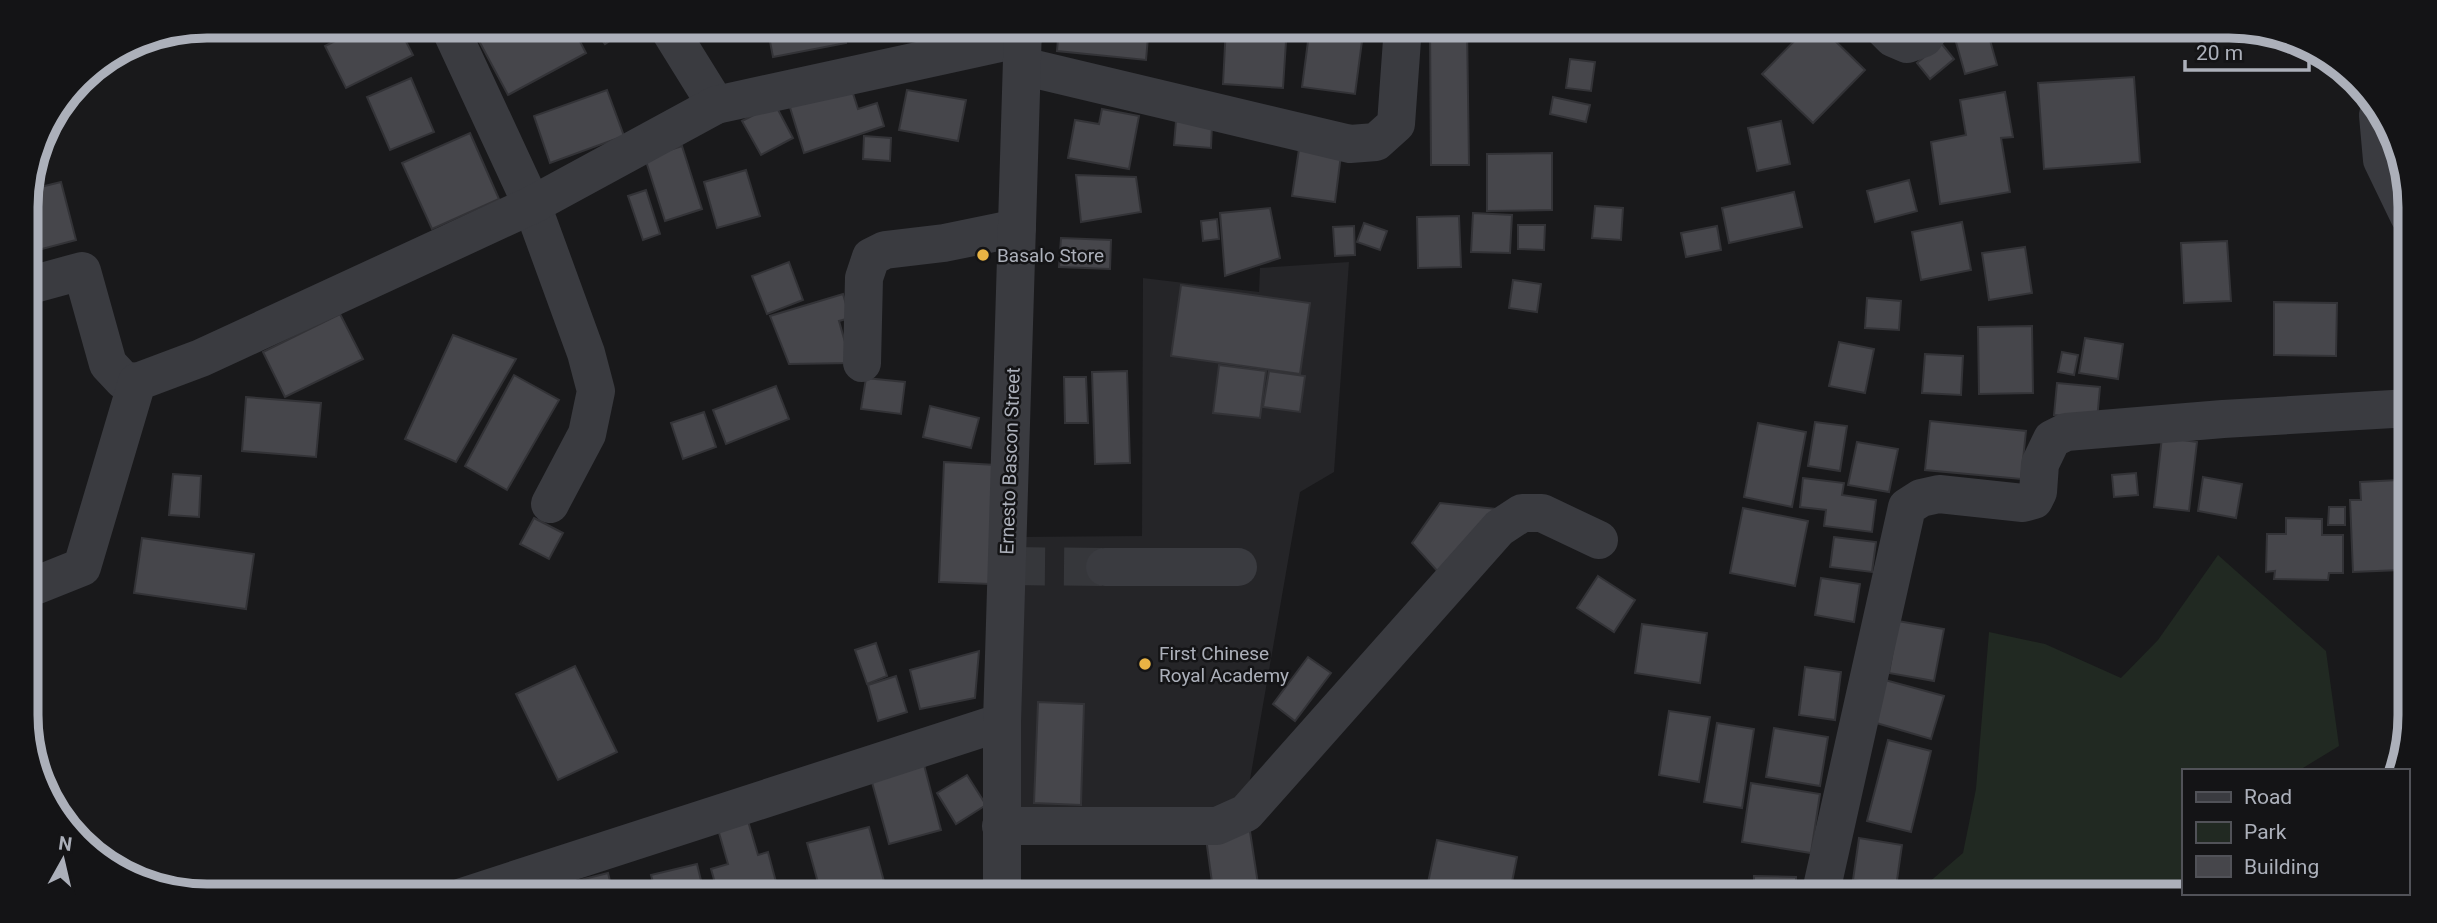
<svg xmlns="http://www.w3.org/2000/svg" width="2437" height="923" font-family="Roboto,sans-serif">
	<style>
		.built { fill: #252528 }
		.green { fill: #212922 }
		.building { fill: #46464b; stroke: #333337; stroke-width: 2 }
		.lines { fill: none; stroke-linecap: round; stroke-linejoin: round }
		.minor-tunnel { stroke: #36373b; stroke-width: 38; stroke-dasharray: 38 19; stroke-linecap: butt }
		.minor { stroke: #3a3b40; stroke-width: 38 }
		.poi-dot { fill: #e8b344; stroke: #141416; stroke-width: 2.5 }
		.labels { text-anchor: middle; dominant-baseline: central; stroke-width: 5; stroke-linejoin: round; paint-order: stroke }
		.poi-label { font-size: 19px; fill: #acb0ba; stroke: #141416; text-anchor: start }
		.street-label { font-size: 19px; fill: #acb0ba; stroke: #141416 }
		.rim { fill: none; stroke: #acb0ba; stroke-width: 9 }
	</style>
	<rect width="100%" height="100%" fill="#19191b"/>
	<polygon class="built" points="1349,262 1334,472 1300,492 1248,791 1209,811 1020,816 1020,537 1142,536 1143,278 1259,292 1260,268"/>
	<polygon class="green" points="2218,555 2326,651 2339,746 2298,771 2183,771 2183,893 2249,893 2241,896 1913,896 1963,853 1976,789 1989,632 2045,644 2121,678 2158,640"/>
	<g class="building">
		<polygon points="365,26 398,26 413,55 346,88 325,46"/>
		<polygon points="471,26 572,26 586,53 508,95"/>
		<polygon points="592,26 631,26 605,44"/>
		<polygon points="767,26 843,26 846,43 773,57"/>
		<polygon points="1059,26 1149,26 1146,60 1057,51"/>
		<polygon points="1226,26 1287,26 1283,88 1223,84"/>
		<polygon points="1310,26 1364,26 1355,94 1302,87"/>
		<polygon points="1430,26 1467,26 1469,165 1431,165"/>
		<polygon points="1567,26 1597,26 1596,40 1567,39"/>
		<polygon points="1616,26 1664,26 1663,31"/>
		<polygon points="1739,26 1767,26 1757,40"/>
		<polygon points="1809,26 1820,26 1865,70 1813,123 1762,74"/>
		<polygon points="1986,26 1997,65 1965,74 1954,35"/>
		<polygon points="1941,43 1954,59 1930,79 1917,63"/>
		<polygon points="1570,59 1595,62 1591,91 1566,88"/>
		<polygon points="2134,77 2140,162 2044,169 2038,83"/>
		<polygon points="411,78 434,132 390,150 367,97"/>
		<polygon points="849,81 858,109 877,103 884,126 804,153 788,101"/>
		<polygon points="607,90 624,136 550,163 534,116"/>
		<polygon points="907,90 966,100 958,141 899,130"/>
		<polygon points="2005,92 2013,137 2001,138 2010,192 1940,204 1931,142 1966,135 1960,100"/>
		<polygon points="1553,97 1590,105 1586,122 1550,114"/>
		<polygon points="775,104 793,138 761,155 742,121"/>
		<polygon points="1102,109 1139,116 1129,169 1068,158 1075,120 1099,124"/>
		<polygon points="1176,121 1212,124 1211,148 1174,145"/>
		<polygon points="1781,121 1790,164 1757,171 1748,128"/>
		<polygon points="470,133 499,199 432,229 402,163"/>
		<polygon points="864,136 891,138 890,161 863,159"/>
		<polygon points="682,146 702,209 665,221 645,158"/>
		<polygon points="1299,149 1341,155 1335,202 1292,196"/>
		<polygon points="1552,153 1552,210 1487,211 1487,154"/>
		<polygon points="746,170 760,216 717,228 704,182"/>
		<polygon points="1076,175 1136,177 1141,212 1081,222"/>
		<polygon points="1909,180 1917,211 1875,222 1867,191"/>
		<polygon points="61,182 76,240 27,253 28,190"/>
		<polygon points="646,190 660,234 643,240 628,196"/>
		<polygon points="1794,192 1802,227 1729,243 1722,208"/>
		<polygon points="1595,206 1623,208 1621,240 1592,238"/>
		<polygon points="1270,208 1280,258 1225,276 1220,213"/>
		<polygon points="1473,213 1512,215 1510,253 1471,252"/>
		<polygon points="1459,216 1461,267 1418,268 1417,217"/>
		<polygon points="1217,219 1219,239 1203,241 1201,221"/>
		<polygon points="1962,222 1971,270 1921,280 1912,232"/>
		<polygon points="1364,223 1387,231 1380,250 1357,242"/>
		<polygon points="1518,225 1545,225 1544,250 1518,249"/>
		<polygon points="1354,226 1355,255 1335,256 1333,227"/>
		<polygon points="1717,226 1721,250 1686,257 1681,233"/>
		<polygon points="1061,238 1111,240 1110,269 1059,267"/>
		<polygon points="2227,241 2231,301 2184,303 2181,243"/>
		<polygon points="2025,247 2032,293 1989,300 1982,253"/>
		<polygon points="789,262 803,300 767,314 752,276"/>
		<polygon points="1513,280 1541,284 1537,312 1509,308"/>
		<polygon points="1181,285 1310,303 1300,374 1171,356"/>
		<polygon points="843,294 850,318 839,321 851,363 789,364 770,316"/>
		<polygon points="1867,298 1901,301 1899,330 1865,328"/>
		<polygon points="2274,302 2337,303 2336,356 2274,355"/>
		<polygon points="340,314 363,359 285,397 263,352"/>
		<polygon points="2032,326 2033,393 1979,394 1978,327"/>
		<polygon points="453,335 516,359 456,462 405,439"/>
		<polygon points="2085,338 2123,344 2118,379 2079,373"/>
		<polygon points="1839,342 1874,349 1865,393 1829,386"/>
		<polygon points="2062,352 2078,355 2074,375 2058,372"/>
		<polygon points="1925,354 1963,356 1961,395 1922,393"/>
		<polygon points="1219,365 1266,371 1260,418 1213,413"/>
		<polygon points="1127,371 1130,463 1095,464 1092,372"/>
		<polygon points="1269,371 1305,376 1300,412 1263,407"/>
		<polygon points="514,375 559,400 507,490 465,466"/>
		<polygon points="1064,377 1086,377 1088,423 1065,423"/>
		<polygon points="866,378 905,382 901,414 861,409"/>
		<polygon points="2057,383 2100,387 2097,420 2054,415"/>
		<polygon points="776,386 789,419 726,444 713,410"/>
		<polygon points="246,397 321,403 316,457 242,451"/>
		<polygon points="930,406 979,418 971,448 923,437"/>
		<polygon points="704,412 716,447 683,459 671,423"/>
		<polygon points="1930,421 2026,431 2021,479 1925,470"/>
		<polygon points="1815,422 1847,426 1840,471 1808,466"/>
		<polygon points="1758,423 1806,432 1792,507 1744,497"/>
		<polygon points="2406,434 2410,434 2410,470 2407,471"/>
		<polygon points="2162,437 2197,442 2189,511 2154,507"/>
		<polygon points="1857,442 1898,449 1889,492 1848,485"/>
		<polygon points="944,462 996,465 990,584 939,582"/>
		<polygon points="2136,473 2138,495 2114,497 2112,475"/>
		<polygon points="173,474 201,476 199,517 169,515"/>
		<polygon points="2203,477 2242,484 2236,518 2198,511"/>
		<polygon points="1803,478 1844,483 1842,495 1876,500 1872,532 1824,526 1826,510 1800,507"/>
		<polygon points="2398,480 2401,570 2353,572 2350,500 2361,500 2360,482"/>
		<polygon points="2410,490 2410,560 2405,491"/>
		<polygon points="1440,503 1497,509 1440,574 1412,543"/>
		<polygon points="2329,507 2345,507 2345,525 2328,525"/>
		<polygon points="1743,508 1808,521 1795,586 1730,573"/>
		<polygon points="534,518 563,533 549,559 520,544"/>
		<polygon points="2286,518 2322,519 2322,535 2343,535 2343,573 2329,573 2328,580 2274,579 2275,571 2266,572 2267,534 2286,534"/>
		<polygon points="1834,537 1876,542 1872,572 1830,567"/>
		<polygon points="142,538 254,554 246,609 134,593"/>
		<polygon points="1598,576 1635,600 1614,632 1577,608"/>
		<polygon points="1821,578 1860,584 1854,622 1815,615"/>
		<polygon points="1898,621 1944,629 1934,681 1889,673"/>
		<polygon points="1642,624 1707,633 1700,683 1635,673"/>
		<polygon points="876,643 887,676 867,684 855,650"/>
		<polygon points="979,651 975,698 920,709 910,670"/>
		<polygon points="1308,657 1331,673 1295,721 1273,704"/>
		<polygon points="575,666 617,752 558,780 516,694"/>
		<polygon points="1805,667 1841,672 1835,720 1799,715"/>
		<polygon points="896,676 907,712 878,721 868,685"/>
		<polygon points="1885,680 1944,696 1931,739 1873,722"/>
		<polygon points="1038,702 1084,704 1081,805 1034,803"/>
		<polygon points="1669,711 1710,717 1699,782 1659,775"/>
		<polygon points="1717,723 1754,729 1742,808 1704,802"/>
		<polygon points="1774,728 1828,737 1820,786 1766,777"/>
		<polygon points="1888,740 1931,751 1911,832 1867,821"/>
		<polygon points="923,761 941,830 889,844 870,775"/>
		<polygon points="967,775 986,805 956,824 937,793"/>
		<polygon points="1751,783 1820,794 1811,853 1742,842"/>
		<polygon points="745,811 758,855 768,852 780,897 719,897 711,869 728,864 715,819"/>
		<polygon points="1249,825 1260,897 1214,897 1205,831"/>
		<polygon points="869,827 888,896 822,897 807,843"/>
		<polygon points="1859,838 1902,845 1896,887 1853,880"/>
		<polygon points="1437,840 1517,857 1509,897 1425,897"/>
		<polygon points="697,864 705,897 657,897 651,875"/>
		<polygon points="608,873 613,893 639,887 641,897 575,897 572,882"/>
		<polygon points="1754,876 1796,877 1796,896 1754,896"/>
	</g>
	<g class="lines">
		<polyline class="minor-tunnel" points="1007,566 1105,567"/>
		<g class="minor">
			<polyline points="449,26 532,205 586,353 596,391 587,434 550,504"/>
			<polyline points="667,26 716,105"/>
			<polyline points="1881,26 1893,38 1907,44 1924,38 1932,26"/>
			<polyline points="1022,66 1350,144 1376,142 1396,124 1403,26"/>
			<polyline points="2378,115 2382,160 2409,216"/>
			<polyline points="27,286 82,271 108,364 123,380 137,382"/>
			<polyline points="862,363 864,278 871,257 885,250 944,243 1017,228"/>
			<polyline points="1105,567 1238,567"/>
			<polyline points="29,585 37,585 82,567 137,382 201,358 532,205 716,105 1023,38"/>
			<polyline points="1001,826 1217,826 1246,813 1499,528 1522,513 1542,513 1599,540"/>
			<polyline points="1820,896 1907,507 1921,498 1939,494 2023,503 2034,500 2038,492 2040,464 2052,439 2066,432 2223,419 2410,408"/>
			<polyline points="462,897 1002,722"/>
			<polyline points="1002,897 1002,722 1023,26"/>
		</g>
	</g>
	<g class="poi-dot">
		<circle cx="983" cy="255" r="7"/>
		<circle cx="1145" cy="664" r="7"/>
	</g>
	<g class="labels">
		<g class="poi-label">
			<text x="997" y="255">Basalo Store</text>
			<text x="1159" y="653">First Chinese<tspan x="1159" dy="22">Royal Academy</tspan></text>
		</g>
		<g class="street-label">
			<text transform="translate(1010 461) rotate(-88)">Ernesto Bascon Street</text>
		</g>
	</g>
	<path d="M0 0H2437V923H0ZM207 38H2229A169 169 0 0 1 2398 207V715A169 169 0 0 1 2229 884H207A169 169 0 0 1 38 715V207A169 169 0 0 1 207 38Z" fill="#141416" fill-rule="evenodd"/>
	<path class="rim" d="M207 38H2229A169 169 0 0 1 2398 207V715A169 169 0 0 1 2229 884H207A169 169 0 0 1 38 715V207A169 169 0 0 1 207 38Z"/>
	<rect x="2182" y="769" width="228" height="126" fill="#141416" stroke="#515258" stroke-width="2"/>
	<rect x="2196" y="792" width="35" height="10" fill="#3a3b40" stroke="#515258" stroke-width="2"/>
	<text x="2244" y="804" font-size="21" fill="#acb0ba">Road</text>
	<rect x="2196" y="822" width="35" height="21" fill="#212922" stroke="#515258" stroke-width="2"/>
	<text x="2244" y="839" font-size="21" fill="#acb0ba">Park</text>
	<rect x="2196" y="856" width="35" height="21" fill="#46464b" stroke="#515258" stroke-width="2"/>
	<text x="2244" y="874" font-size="21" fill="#acb0ba">Building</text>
	<g transform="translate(63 860) rotate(8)" stroke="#141416" stroke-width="5" paint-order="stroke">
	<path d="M0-5L12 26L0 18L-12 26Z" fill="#acb0ba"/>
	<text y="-10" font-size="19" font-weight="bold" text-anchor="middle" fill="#acb0ba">N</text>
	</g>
	<path d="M2185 60v10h124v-10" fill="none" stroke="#acb0ba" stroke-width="3.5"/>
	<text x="2196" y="60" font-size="21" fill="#acb0ba" stroke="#141416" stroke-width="5" paint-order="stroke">20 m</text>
</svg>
